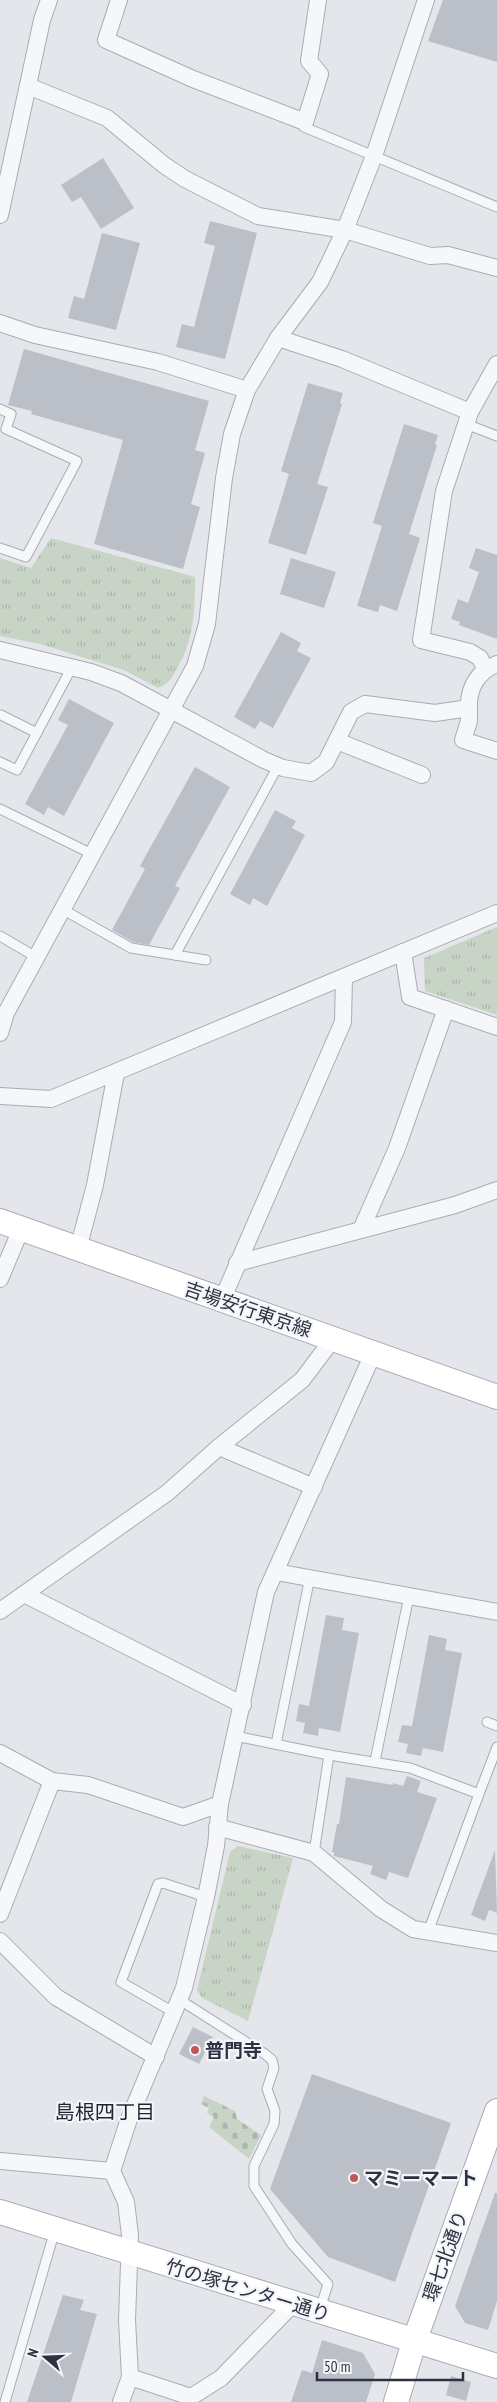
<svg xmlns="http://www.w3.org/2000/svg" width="497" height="2402" font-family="'PT Sans Narrow','Noto Sans JP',sans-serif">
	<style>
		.cemetery { fill: url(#cemetery-stones) }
		.park { fill: url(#park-tufts) }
		.building { fill: #bbbfc7 }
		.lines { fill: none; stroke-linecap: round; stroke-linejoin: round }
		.lane-casing { stroke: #a9acb5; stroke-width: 11 }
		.street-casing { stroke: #a9acb5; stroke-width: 18 }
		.secondary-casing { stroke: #a9acb5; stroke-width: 26 }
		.lane { stroke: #f6f7f9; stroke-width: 9 }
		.street { stroke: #f6f7f9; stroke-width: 16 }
		.secondary { stroke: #fff; stroke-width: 24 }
		.poi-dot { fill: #c5535a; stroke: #f3f5f8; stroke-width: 2 }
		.labels { text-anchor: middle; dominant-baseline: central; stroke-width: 4.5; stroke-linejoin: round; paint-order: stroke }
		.street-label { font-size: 19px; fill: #2c3242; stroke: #f3f5f8 }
		.poi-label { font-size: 19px; font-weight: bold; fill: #2c3242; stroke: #f3f5f8; text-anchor: start }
		.neighbourhood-label { font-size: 20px; fill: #1e2333; stroke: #f3f5f8 }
	</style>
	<defs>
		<pattern id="cemetery-stones" width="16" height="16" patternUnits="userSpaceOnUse" patternTransform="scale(1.25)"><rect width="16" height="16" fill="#c8d4c5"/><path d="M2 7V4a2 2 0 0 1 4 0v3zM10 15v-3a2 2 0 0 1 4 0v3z" fill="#acb6aa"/></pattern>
		<pattern id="park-tufts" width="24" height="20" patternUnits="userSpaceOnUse" patternTransform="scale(1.25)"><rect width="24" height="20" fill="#c8d4c5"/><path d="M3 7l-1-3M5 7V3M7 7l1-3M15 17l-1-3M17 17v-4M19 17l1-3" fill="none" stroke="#acb6aa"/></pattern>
	</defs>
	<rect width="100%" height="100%" fill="#e4e6eb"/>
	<polygon class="cemetery" points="204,2096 235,2111 237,2119 261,2135 249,2159 209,2127 214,2117 207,2113 209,2108 201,2104"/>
	<g class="park">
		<path d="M51 538 195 577C195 610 194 638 178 667 172 677 169 684 158 688L124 670 40 644 0 636V558L31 568Z"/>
		<polygon points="497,927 497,1015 425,991 424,958"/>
		<polygon points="238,1846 293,1858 248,2021 202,1998 197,1990 230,1852"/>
	</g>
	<g class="building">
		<polygon points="443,0 497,0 497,62 428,41"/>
		<polygon points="103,158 134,208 101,229 81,197 72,202 61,185"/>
		<polygon points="210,221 257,233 225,359 176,347 182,324 194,327 215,246 204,243"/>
		<polygon points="102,233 140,243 116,330 68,318 74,296 84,299"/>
		<polygon points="24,349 209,401 195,450 205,453 191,504 200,507 183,569 94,544 123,440 31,414 32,411 8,405"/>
		<polygon points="308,383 343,393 340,403 342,404 317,484 328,487 306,555 268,543 289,474 281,471"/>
		<polygon points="404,424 438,435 435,444 437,445 409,534 420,538 397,611 380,605 378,612 357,606 382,526 373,523"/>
		<polygon points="476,548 497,555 497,639 459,625 460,622 451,619 458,599 468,603 479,572 469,568"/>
		<polygon points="291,558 336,572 324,608 280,594"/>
		<polygon points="281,632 301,643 297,651 311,658 273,728 260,721 255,729 234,717"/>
		<polygon points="69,699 114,723 64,816 48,807 44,815 25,804 68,725 58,720"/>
		<polygon points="195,767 230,787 175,886 180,888 149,945 133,942 112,930 145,869 140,866"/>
		<polygon points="275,810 296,821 292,828 305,835 267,906 253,898 250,905 230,894"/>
		<polygon points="326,1615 344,1618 342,1630 359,1633 340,1732 319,1728 318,1736 303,1733 305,1723 296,1721 299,1704 309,1706"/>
		<polygon points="429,1635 447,1639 445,1650 462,1653 443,1752 423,1748 421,1756 406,1753 408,1744 398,1742 402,1725 412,1726"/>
		<polygon points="407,1776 421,1781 417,1792 437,1798 408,1878 389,1872 386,1880 370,1874 373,1866 334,1856 334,1852 332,1852 337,1824 339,1824 346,1777 393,1785 393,1783 403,1786"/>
		<polygon points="495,1850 497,1913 489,1910 485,1921 471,1915"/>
		<polygon points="193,2027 213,2037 199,2064 179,2054"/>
		<polygon points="312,2074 451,2123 395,2282 328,2257 270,2189"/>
		<polygon points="495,2193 497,2193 497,2301 488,2330 465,2323 455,2306"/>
		<polygon points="63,2295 84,2300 80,2310 97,2314 71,2402 27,2402"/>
		<polygon points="322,2340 363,2353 375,2374 366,2402 291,2402 302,2370 312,2373"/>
		<polygon points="451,2376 471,2382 466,2401 446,2395"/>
	</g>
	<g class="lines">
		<defs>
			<g id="lane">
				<polyline points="305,122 304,127 497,207"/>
				<polyline points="0,409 11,414 6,429 77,461 26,557 0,548"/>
				<polyline points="466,424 497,436"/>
				<polyline points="1,715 37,733"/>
				<polyline points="0,762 17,770 72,667"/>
				<polyline points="0,809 92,854"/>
				<polyline points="62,909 131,948 175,955 278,766"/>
				<polyline points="0,936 36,957"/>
				<polyline points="175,955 206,960"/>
				<polyline points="487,1722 497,1726"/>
				<polyline points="235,1736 329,1755 410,1768 479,1794 428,1932"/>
				<polyline points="276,1744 310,1577"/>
				<polyline points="375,1761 409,1596"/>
				<polyline points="479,1794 497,1747"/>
				<polyline points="314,1853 329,1755"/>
				<polyline points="180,2000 265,2054 272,2060 274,2068 267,2089 275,2111 274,2124 254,2166 254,2186 292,2244 328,2284 320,2309"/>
				<polyline points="175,2013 121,1982 158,1884 163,1883 206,1897"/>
				<polyline points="5,2402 55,2230"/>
			</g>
			<g id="street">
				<polyline points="119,0 106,40 193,79 305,122 320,74 309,61 318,0"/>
				<polyline points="28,86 107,118 164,165 185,179 258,216 345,230 430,256 448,255 497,268"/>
				<polyline points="0,215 42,20 49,0"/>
				<polyline points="0,323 35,335 158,362 247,390"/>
				<polyline points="278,338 342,359 470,412"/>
				<path d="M0 650 91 672 121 683 264 760 283 768 311 773 326 762 351 712 365 704 435 713 469 708C468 688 478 671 497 664"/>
				<polyline points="485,669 480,658 470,652 421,640 444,491 470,412 497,364"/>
				<polyline points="469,708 469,721 463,740 497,751"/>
				<polyline points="337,741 422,775"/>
				<polyline points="403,952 410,997 497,1027"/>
				<polyline points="0,1033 6,1013 195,666 207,624 224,478 232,434 247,390 278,338 320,282 345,230 374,156 426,0"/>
				<polyline points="0,1096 51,1099 497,913"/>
				<polyline points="361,1230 397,1148 446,1009"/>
				<polyline points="78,1249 95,1185 116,1073"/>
				<polyline points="237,1263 455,1205 497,1190"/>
				<polyline points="0,1279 21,1229"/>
				<polyline points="222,1300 343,1022 344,977"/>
				<polyline points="219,1447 314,1487"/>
				<polyline points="276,1572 497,1612"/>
				<polyline points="24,1594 243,1705"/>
				<polyline points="0,1611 167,1493 219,1447 302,1380 333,1339"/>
				<polyline points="0,1753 52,1781 88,1785 183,1817 220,1804"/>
				<polyline points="217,1827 314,1853 381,1909 413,1929 497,1943"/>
				<polyline points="0,1914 52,1781"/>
				<polyline points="0,1941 56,1997 156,2057"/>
				<polyline points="0,2161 112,2171"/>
				<polyline points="130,2377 191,2397 221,2378 293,2304"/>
				<polyline points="121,2402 130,2377 127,2320 130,2235 126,2202 112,2171 129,2119 184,1988 206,1897 216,1846 220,1804 266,1592 373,1354"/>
			</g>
			<g id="secondary">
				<polyline points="0,1221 497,1397"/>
				<polyline points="0,2212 497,2366"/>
				<polyline points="396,2402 414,2342 497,2111"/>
			</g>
		</defs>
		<use href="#lane" class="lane-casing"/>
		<use href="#street" class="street-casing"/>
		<use href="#secondary" class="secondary-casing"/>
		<use href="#lane" class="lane"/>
		<use href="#street" class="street"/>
		<use href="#secondary" class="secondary"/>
	</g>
	<g class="poi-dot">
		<circle cx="195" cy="2050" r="5"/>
		<circle cx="354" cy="2178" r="5"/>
	</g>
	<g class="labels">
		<g class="street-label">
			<text transform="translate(248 1309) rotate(19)">吉場安行東京線</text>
			<text transform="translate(445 2256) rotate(-70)">環七北通り</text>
			<text transform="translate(248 2290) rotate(17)">竹の塚センター通り</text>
		</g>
		<g class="poi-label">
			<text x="205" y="2050">普門寺</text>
			<text x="364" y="2178">マミーマート</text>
		</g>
		<g class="neighbourhood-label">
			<text x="105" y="2112">島根四丁目</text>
		</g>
	</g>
	<g transform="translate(45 2357) rotate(289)" stroke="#f3f5f8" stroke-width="4" paint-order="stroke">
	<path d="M0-4L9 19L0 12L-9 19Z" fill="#2c3242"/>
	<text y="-8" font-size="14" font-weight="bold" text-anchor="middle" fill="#2c3242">N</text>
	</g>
	<path d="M317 2372v8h146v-8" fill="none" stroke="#2c3242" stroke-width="2.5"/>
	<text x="324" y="2372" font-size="15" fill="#2c3242" stroke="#f3f5f8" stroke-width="4" paint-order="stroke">50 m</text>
</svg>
